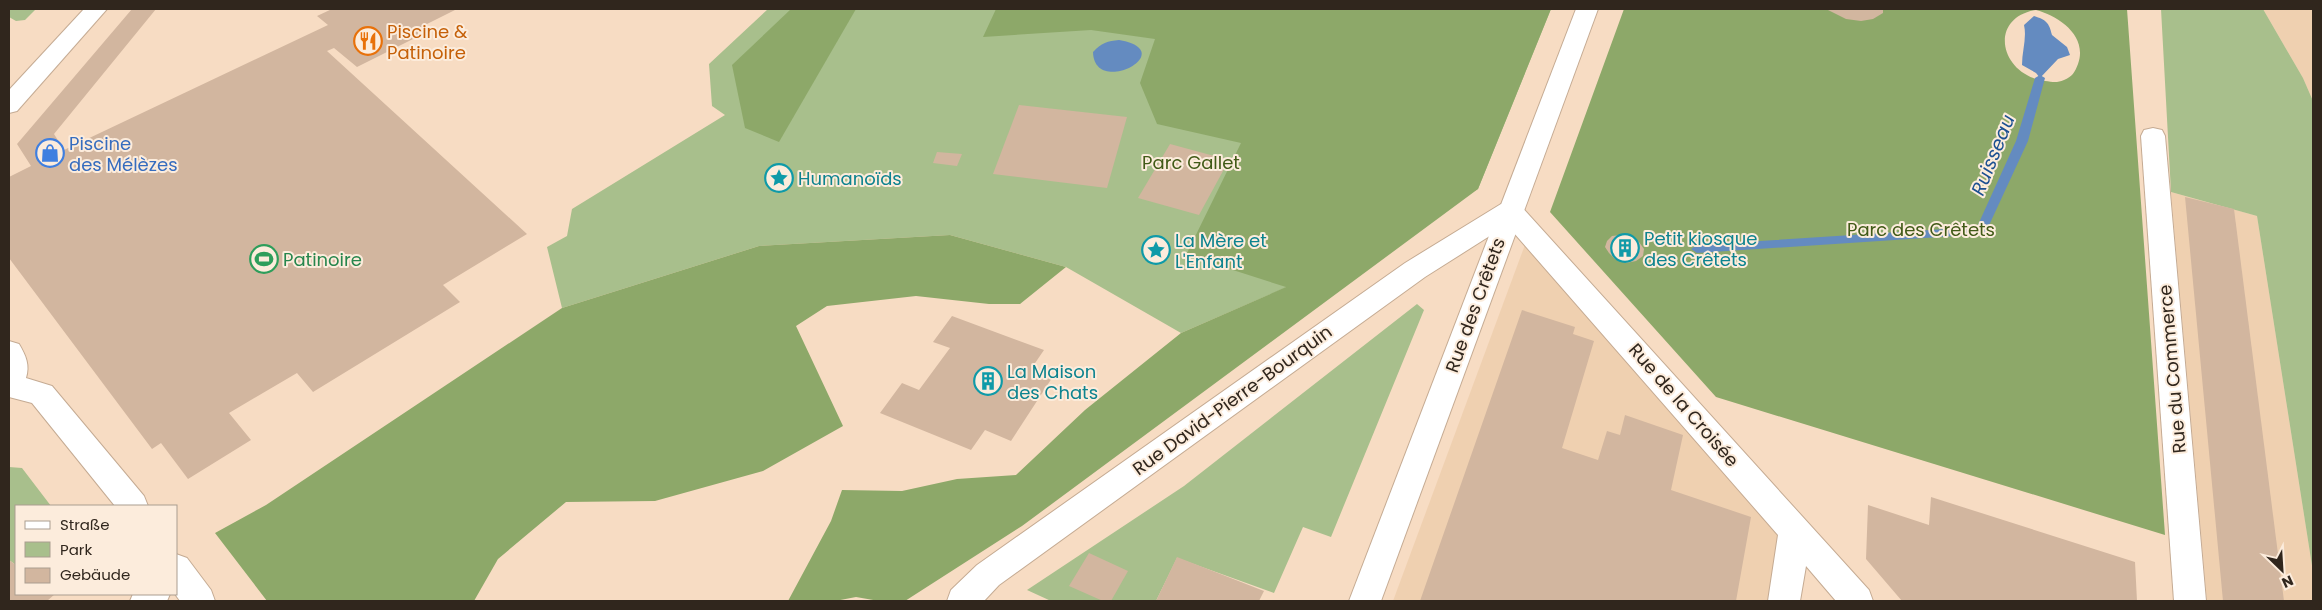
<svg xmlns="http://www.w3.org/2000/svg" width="2322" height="610" font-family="Poppins,sans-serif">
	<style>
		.built { fill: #efd0b0 }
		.green { fill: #a8bf8c }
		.forest { fill: #8da869; fill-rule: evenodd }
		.water { fill: #648bc0 }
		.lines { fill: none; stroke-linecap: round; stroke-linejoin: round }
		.stream { fill: #648bc0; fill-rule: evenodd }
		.building { fill: #d2b69f }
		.minor-casing { stroke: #c5ab93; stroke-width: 2 }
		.tertiary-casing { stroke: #c5ab93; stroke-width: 2 }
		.minor { fill: #fff; fill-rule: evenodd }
		.tertiary { fill: #fff; fill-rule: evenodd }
		.labels { text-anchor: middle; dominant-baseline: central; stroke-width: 4; stroke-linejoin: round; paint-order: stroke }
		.food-label { font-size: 18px; fill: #c56008; stroke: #fcecdc; text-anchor: start }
		.shop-label { font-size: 18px; fill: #366cbe; stroke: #fcecdc; text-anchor: start }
		.park-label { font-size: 18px; fill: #415a17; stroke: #fcecdc }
		.culture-label { font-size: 18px; fill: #0d838f; stroke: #fcecdc; text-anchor: start }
		.leisure-label { font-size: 18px; fill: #27864d; stroke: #fcecdc; text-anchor: start }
		.street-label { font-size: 18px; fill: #30261d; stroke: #fcecdc }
		.water-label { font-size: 19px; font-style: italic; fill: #1c5092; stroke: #fcecdc }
	</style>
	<rect width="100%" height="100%" fill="#f7dcc3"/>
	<g class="built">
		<polygon points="2263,9 2313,9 2313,101 2303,78"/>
		<polygon points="2171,192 2257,216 2313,572 2313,601 2207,601"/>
		<polygon points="1526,242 1782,531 1770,601 1393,601"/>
	</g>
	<g class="green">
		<polygon points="9,9 36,9 25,20 16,21 9,17"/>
		<polygon points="768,9 1551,9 1478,189 1287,287 1181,333 1066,267 950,235 759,246 562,308 547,247 567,236 572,209 725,115 712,106 709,64"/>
		<polygon points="2161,9 2263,9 2303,78 2313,101 2313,572 2257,216 2171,192"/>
		<polygon points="1417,304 1424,310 1331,537 1303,527 1274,593 1177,558 1156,601 1051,601 1027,590 1184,486"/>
		<polygon points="9,467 22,468 51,506 16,506 16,565 9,560"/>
	</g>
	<g class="forest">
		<polygon points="791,9 856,9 779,142 745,128 732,65"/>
		<polygon points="996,9 1551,9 1478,189 1022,526 905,601 879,601 856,597 835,601 788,601 831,521 842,490 902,491 957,479 1016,475 1085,410 1181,333 1286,287 1186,255 1241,143 1157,124 1140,83 1155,39 1091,30 983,37"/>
		<path d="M1624 9H2127L2165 535 1716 397 1550 212ZM2036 10C2059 16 2088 36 2078 64 2075 72 2072 77 2064 80 2057 83 2053 82 2045 81 1999 74 1988 18 2036 10Z"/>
		<polygon points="950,235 1066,267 1020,304 989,304 916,296 827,306 796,326 843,426 763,471 655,501 566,502 498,559 474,601 267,601 215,533 266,505 562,308 759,246"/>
	</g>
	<g class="water">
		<path d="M2034 16C2046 20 2049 22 2052 35L2067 47 2070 55 2058 59 2040 78 2036 73 2022 65C2022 51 2027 38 2024 25Z"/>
		<path d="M1119 40C1182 51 1094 98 1093 52 1101 43 1108 41 1119 40Z"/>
	</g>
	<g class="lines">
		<polygon class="stream" points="2040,75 2045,78 2028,141 1985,234 1697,253 1691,249 1697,245 1977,227 2016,141 2035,78"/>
	</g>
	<g class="building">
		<polygon points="132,9 156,9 54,134 64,150 328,25 317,16 332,9 457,9 415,30 421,35 357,67 334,48 327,51 527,234 443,285 460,302 313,392 297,373 229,413 251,440 188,479 161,443 152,449 9,258 9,177 31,166 17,144"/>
		<polygon points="1826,9 1883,9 1883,13 1873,19 1861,21 1846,19"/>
		<polygon points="1019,105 1127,117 1107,188 993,174"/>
		<polygon points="1170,144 1229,160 1199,215 1138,198"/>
		<polygon points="937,152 962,154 957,166 933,163"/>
		<polygon points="2185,197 2234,209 2284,601 2223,601"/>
		<polygon points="1621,235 1631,237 1639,242 1644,249 1643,256 1636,261 1626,263 1615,259 1609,253 1605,247 1607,241 1612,236"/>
		<polygon points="1522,310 1575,327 1573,334 1594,341 1562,448 1598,460 1607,431 1620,435 1625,415 1683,435 1671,490 1751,517 1736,601 1420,601"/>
		<polygon points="952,316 1044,350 1031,369 1052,378 1011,441 985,430 971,450 880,413 902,383 919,390 950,348 933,342"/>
		<polygon points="1931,497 2135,562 2137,601 1902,601 1866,559 1868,505 1929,525"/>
		<polygon points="1089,553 1128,571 1111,601 1103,601 1069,586"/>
		<polygon points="1177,557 1264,591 1259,601 1156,601"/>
		<polygon points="9,560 16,565 16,594 55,594 47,601 9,601"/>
	</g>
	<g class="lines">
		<defs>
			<g id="minor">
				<polygon points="84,9 107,9 17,111 9,113 9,90"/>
				<polygon points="2153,128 2162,130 2165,136 2206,601 2174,601 2141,136 2144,130"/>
				<polygon points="1510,202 1519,204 1869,590 1873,601 1836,601 1806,566 1800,601 1768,601 1778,535 1507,225 1425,277 999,585 984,601 947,601 951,590 977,565 1405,263 1501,204"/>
				<path d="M9 341 19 344C26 356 30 365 26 378L52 386 144 496 148 506H115L32 403 9 397Z"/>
				<polygon points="176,554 187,558 211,590 215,601 180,601 175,594"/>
				<polygon points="133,594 170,594 167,601 130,601"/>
			</g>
			<polygon id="tertiary" points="1576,9 1598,9 1381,601 1349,601"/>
		</defs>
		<use href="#minor" class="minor-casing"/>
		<use href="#tertiary" class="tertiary-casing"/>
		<use href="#minor" class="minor"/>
		<use href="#tertiary" class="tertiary"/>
	</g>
	<defs>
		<symbol id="restaurant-ring" viewBox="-11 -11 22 22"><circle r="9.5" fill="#fcecdc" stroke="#e8710a" stroke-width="1.5"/><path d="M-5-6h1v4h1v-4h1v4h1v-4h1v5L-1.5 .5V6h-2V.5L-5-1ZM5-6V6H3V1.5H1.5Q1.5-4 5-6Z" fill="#e8710a"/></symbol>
		<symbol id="shop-ring" viewBox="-11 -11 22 22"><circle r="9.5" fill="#fcecdc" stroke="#3f7fe0" stroke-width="1.5"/><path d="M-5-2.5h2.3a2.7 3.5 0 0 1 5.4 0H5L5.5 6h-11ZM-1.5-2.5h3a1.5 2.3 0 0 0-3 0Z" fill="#3f7fe0"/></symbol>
		<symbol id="sight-ring" viewBox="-11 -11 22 22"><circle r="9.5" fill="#fcecdc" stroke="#0f9aa8" stroke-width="1.5"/><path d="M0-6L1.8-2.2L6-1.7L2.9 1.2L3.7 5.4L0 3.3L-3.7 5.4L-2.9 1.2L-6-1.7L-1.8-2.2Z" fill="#0f9aa8"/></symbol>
		<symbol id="building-ring" viewBox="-11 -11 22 22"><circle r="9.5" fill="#fcecdc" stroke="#0f9aa8" stroke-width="1.5"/><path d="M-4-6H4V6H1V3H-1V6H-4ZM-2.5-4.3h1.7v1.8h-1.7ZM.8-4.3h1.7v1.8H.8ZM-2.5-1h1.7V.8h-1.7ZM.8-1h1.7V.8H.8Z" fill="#0f9aa8"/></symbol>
		<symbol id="stadium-ring" viewBox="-11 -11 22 22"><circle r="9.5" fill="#fcecdc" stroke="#2e9e5b" stroke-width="1.5"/><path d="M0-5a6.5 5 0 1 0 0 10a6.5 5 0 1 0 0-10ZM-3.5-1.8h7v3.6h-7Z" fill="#2e9e5b"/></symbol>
	</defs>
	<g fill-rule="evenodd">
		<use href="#restaurant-ring" x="352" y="25" width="32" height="32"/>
		<use href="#shop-ring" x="34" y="137" width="32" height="32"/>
		<use href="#sight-ring" x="763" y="162" width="32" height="32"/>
		<use href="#building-ring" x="1609" y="232" width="32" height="32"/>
		<use href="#sight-ring" x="1140" y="234" width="32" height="32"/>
		<use href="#stadium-ring" x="248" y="243" width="32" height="32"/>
		<use href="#building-ring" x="972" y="365" width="32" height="32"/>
	</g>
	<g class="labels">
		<g class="food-label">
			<text x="387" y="31">Piscine &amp;<tspan x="387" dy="21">Patinoire</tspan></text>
		</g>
		<g class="shop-label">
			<text x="69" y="143">Piscine<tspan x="69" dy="21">des Mélèzes</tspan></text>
		</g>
		<g class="park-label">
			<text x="1191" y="162">Parc Gallet</text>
			<text x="1921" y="229">Parc des Crêtets</text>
		</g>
		<g class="culture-label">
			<text x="798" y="178">Humanoïds</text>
			<text x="1644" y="238">Petit kiosque<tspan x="1644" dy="21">des Crêtets</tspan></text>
			<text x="1175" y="240">La Mère et<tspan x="1175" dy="21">L'Enfant</tspan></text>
			<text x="1007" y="371">La Maison<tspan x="1007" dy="21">des Chats</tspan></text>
		</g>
		<g class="leisure-label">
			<text x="283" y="259">Patinoire</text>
		</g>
		<g class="street-label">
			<text transform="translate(1475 305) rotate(-70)">Rue des Crêtets</text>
			<text transform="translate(2172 369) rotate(-95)">Rue du Commerce</text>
			<text transform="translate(1232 400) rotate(-36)">Rue David-Pierre-Bourquin</text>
			<text transform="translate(1684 405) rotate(49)">Rue de la Croisée</text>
		</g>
		<g class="water-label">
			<text transform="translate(1993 155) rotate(-68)">Ruisseau</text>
		</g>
	</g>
	<rect width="2322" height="610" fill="none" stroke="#30261d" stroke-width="20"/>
	<rect x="15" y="505" width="162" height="90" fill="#fcecdc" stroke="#aa9d90"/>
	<rect x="25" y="521" width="25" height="8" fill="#ffffff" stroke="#aa9d90"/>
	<text x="60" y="530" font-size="15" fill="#30261d">Straße</text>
	<rect x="25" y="542" width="25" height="15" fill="#a8bf8c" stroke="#aa9d90"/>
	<text x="60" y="555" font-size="15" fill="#30261d">Park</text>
	<rect x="25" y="568" width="25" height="15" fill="#d2b69f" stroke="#aa9d90"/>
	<text x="60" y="580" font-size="15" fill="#30261d">Gebäude</text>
	<g transform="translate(2282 570) rotate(155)" stroke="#fcecdc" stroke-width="4" paint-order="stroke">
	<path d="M0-4L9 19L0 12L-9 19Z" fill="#30261d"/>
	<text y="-8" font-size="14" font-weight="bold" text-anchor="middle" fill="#30261d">N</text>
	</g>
</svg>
